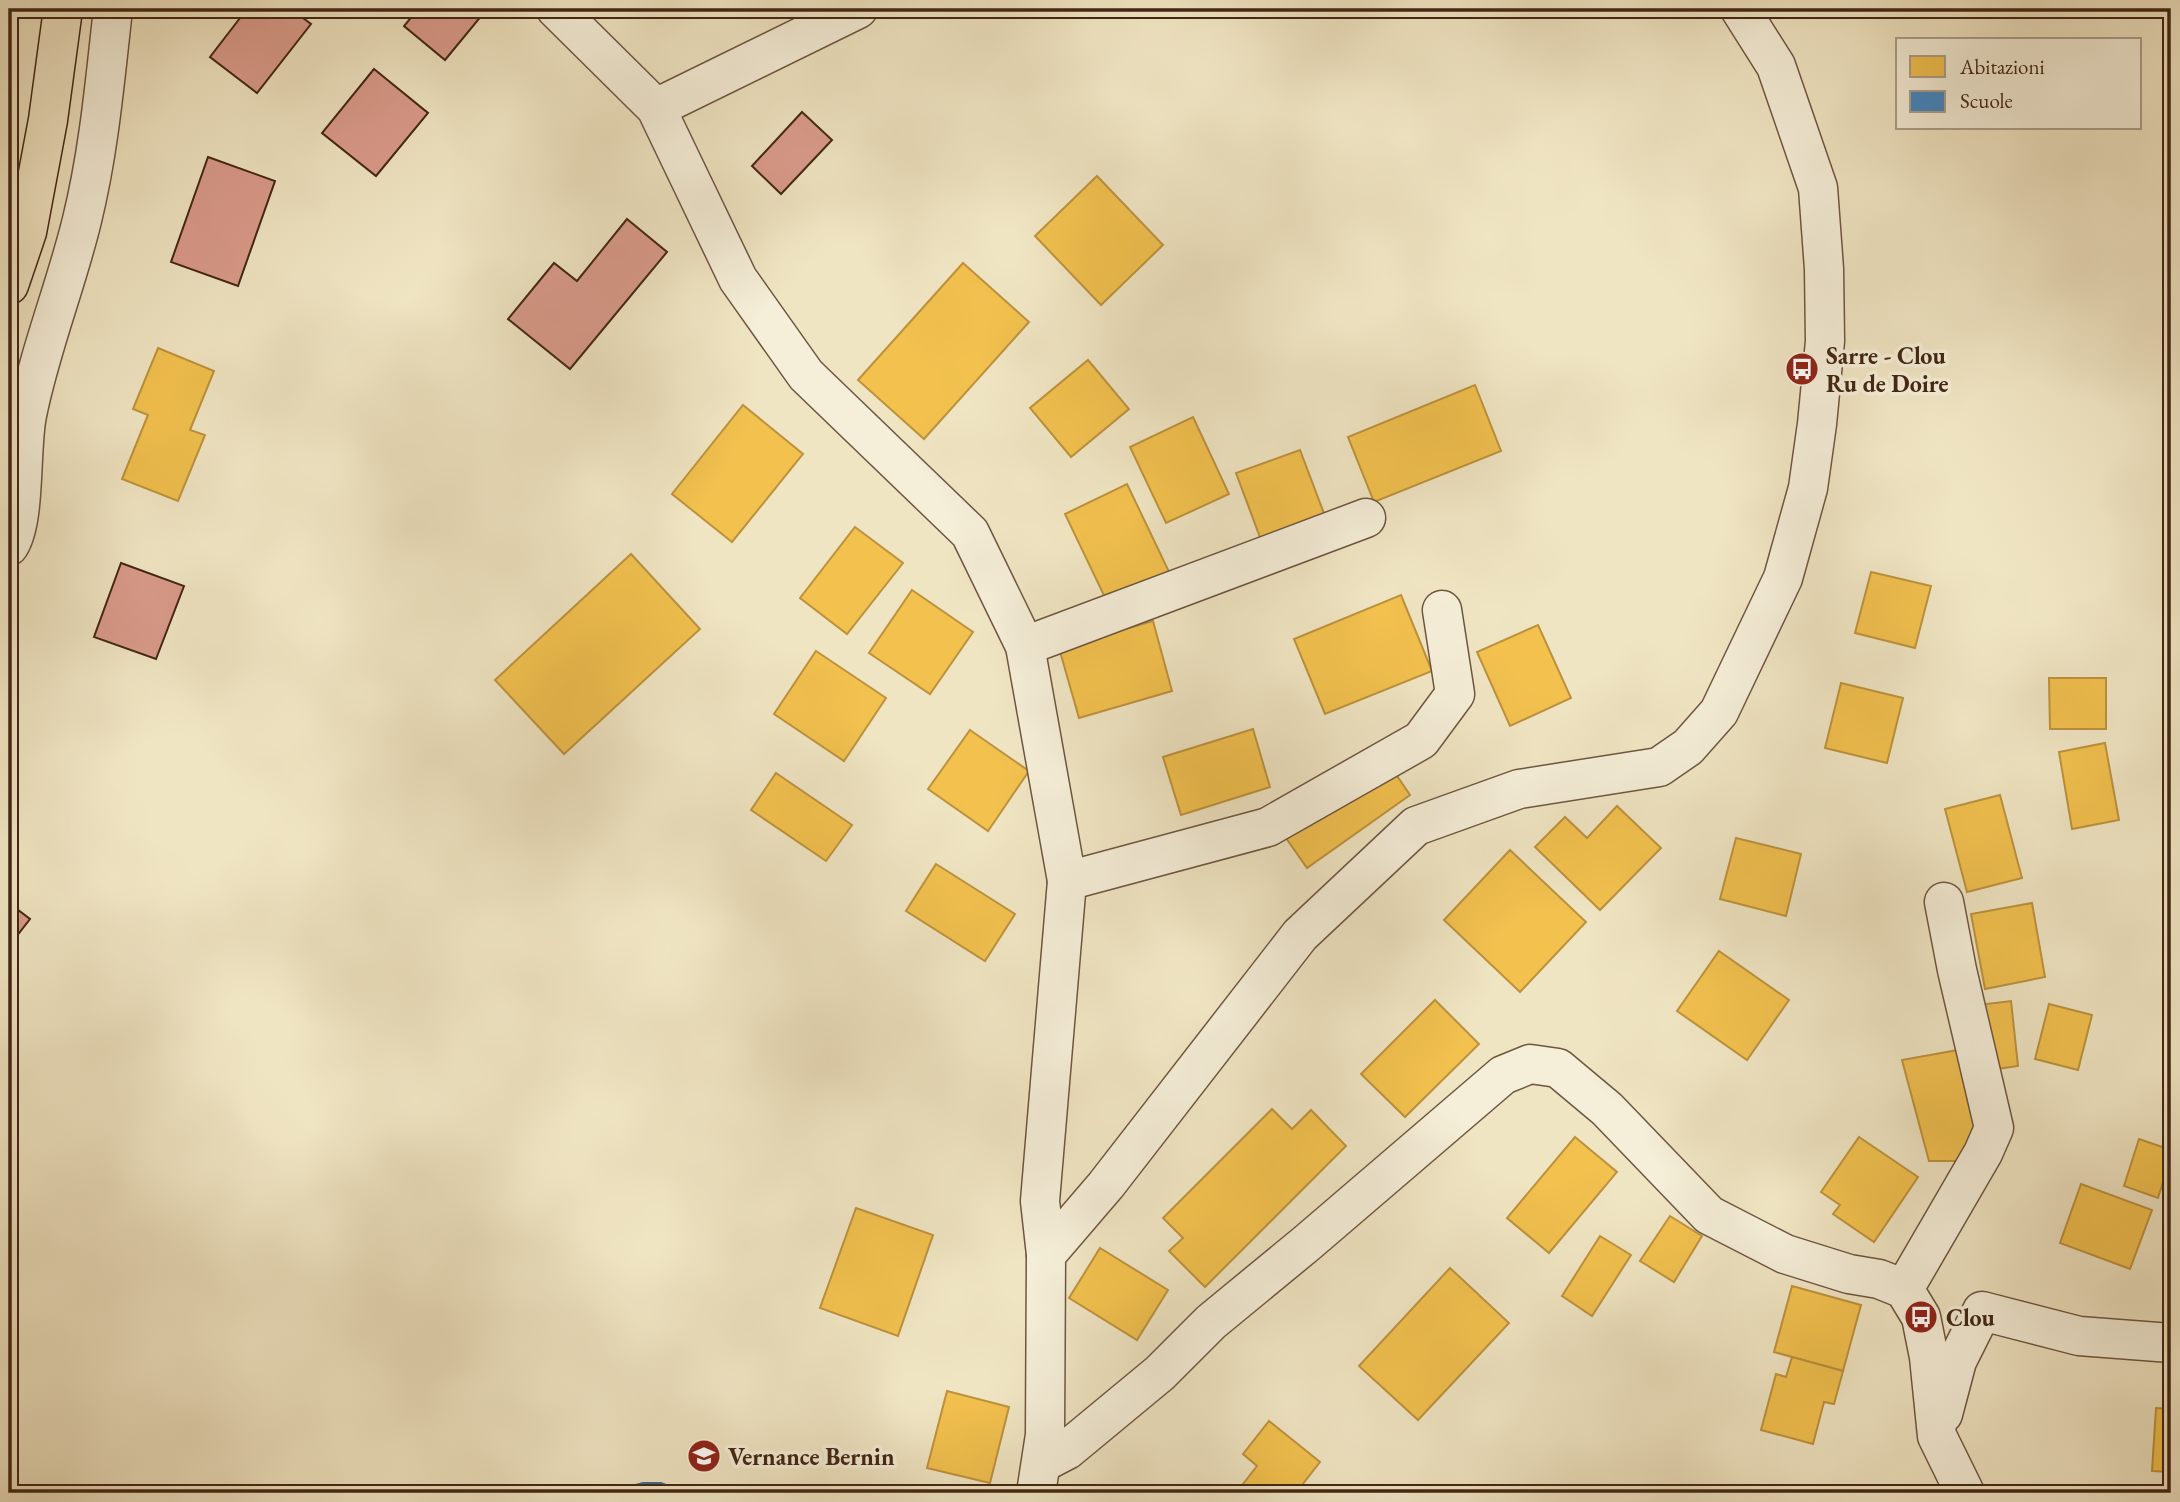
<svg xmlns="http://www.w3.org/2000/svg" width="2180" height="1502" font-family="'EB Garamond',serif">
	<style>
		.homes { fill: #f2c14e; stroke: #bd923d; stroke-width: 2 }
		.schools { fill: #3f88c5; stroke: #406b90; stroke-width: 2 }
		.building { fill: #da9b8b; stroke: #422614; stroke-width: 2 }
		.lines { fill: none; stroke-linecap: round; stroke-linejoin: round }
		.minor-casing { stroke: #6e5640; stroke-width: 41 }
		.major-casing { stroke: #422614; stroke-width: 41 }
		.minor { stroke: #f5eed8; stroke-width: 38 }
		.major { stroke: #f0e5c3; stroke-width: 38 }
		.labels { text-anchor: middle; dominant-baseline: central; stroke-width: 7; stroke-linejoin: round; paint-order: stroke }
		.poi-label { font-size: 24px; font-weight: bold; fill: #422614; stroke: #f5eed8; text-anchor: start }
	</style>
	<rect width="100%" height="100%" fill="#f0e5c3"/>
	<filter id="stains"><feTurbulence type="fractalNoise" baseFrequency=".00286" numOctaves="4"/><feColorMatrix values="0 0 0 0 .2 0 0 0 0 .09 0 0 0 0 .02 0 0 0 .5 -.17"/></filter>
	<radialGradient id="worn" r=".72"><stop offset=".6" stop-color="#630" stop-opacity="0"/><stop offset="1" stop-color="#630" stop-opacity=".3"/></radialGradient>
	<g class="homes">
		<polygon points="1097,176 1163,245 1101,305 1035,236"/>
		<polygon points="963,263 1029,322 924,439 858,380"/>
		<polygon points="158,348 214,371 190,430 205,435 178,501 122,479 148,415 133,409"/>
		<polygon points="1088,360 1129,409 1071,457 1030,408"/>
		<polygon points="1475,385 1501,451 1374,502 1348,437"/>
		<polygon points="743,405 803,454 732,542 672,494"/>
		<polygon points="1193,417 1229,494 1166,523 1130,447"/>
		<polygon points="1300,450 1325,516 1261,540 1236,473"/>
		<polygon points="1127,484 1172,578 1110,608 1065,514"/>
		<polygon points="855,527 903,563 847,634 800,598"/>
		<polygon points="631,554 700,629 564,754 495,680"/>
		<polygon points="1871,572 1931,586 1915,648 1855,633"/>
		<polygon points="912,590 973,632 930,694 869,653"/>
		<polygon points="1401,595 1432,671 1325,714 1294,639"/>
		<polygon points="1153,621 1172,691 1079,718 1059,648"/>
		<polygon points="1538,625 1571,698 1510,726 1477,652"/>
		<polygon points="816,651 886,698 844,761 774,714"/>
		<polygon points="2049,678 2106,678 2106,729 2050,729"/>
		<polygon points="1841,683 1903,698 1887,763 1825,748"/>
		<polygon points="1253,729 1270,787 1181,815 1163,757"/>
		<polygon points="970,730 1029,771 988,831 928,789"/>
		<polygon points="2105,743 2119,820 2072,829 2059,752"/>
		<polygon points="1389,764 1410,795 1307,868 1286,838"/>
		<polygon points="776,773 852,825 826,861 751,810"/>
		<polygon points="2000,795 2022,878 1967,892 1945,809"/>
		<polygon points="1617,806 1661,848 1600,910 1535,847 1565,817 1587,838"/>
		<polygon points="1736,838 1801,854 1786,916 1720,899"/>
		<polygon points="1510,850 1586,922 1520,992 1444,920"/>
		<polygon points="936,864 1015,914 985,961 906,911"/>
		<polygon points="2032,903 2045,977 1985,989 1971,914"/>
		<polygon points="1719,951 1789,1000 1747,1060 1677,1011"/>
		<polygon points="1435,1000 1479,1044 1405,1117 1361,1074"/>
		<polygon points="2011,1001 2018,1066 1990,1070 1978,1005"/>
		<polygon points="2049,1004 2092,1015 2078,1070 2035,1059"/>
		<polygon points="1958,1050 1976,1130 1957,1161 1929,1161 1902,1060"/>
		<polygon points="1272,1109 1292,1129 1311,1110 1346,1146 1205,1287 1169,1251 1183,1238 1163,1218"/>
		<polygon points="1575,1137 1617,1172 1549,1253 1507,1218"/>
		<polygon points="1859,1137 1918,1177 1874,1242 1833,1214 1840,1205 1821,1192"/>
		<polygon points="2139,1139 2171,1150 2171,1157 2158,1198 2124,1186"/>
		<polygon points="2081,1184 2152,1210 2130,1269 2060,1243"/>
		<polygon points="856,1208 933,1235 898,1336 820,1308"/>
		<polygon points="1670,1216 1702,1236 1674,1282 1640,1261"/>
		<polygon points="1600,1236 1631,1255 1592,1316 1562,1296"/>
		<polygon points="1100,1248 1168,1290 1137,1340 1069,1298"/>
		<polygon points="1450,1268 1509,1323 1418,1420 1359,1366"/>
		<polygon points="1792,1286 1861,1305 1843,1371 1774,1352"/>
		<polygon points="1792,1357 1843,1371 1834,1404 1824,1402 1813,1444 1761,1430 1776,1374 1786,1377"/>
		<polygon points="947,1391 1009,1407 990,1483 927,1468"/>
		<polygon points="2156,1408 2171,1409 2171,1472 2152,1471"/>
		<polygon points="1269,1421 1320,1462 1299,1489 1305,1493 1236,1493 1257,1466 1243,1454"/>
	</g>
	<polygon class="schools" points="643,1483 661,1483 686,1493 617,1493 625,1488"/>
	<g class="building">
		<polygon points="247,9 291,9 311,24 257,93 210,57"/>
		<polygon points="418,9 487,9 445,60 404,26"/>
		<polygon points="374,69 428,113 376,176 322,133"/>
		<polygon points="802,112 832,140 781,194 752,166"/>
		<polygon points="208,157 275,181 238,286 171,262"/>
		<polygon points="627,219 667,252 570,369 508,319 554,263 577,281"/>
		<polygon points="121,563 184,586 156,659 94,637"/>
		<polygon points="9,903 30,919 9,946"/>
	</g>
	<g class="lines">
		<defs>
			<g id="minor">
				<polyline points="556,9 656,108 738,279 806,375 970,533 1025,646 1067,881 1040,1201 1046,1255"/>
				<polyline points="656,108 858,9"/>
				<path d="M9 546C26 521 20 449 27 415 40 349 66 286 82 220 99 151 105 80 113 9"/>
				<polyline points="1025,646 1366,518"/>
				<polyline points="1067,881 1268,827 1421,740 1455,694 1442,610"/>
				<polyline points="1904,1289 1983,1153 1994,1128 1957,970 1944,902"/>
				<polyline points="1943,1414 1957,1361 1982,1311 2079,1336 2171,1343"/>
				<polyline points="1042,1463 1067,1450 1160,1373 1211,1322 1307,1243 1503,1075 1530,1064 1558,1068 1607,1109 1709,1215 1785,1254 1849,1274 1879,1279 1904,1289 1921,1317 1929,1357 1937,1436 1965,1493"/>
				<polyline points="1036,1493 1045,1435 1046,1255 1106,1185 1300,935 1416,826 1519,789 1659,767 1688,747 1719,712 1783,578 1808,488 1817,424 1825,341 1824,269 1818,188 1776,66 1740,9"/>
			</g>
			<polyline id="major" points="9,285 27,232 48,120 63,9"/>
		</defs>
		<use href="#minor" class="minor-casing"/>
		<use href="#major" class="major-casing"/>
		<use href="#minor" class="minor"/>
		<use href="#major" class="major"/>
	</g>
	<defs>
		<symbol id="bus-disc" viewBox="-11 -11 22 22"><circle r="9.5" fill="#8f2418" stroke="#f5eed8"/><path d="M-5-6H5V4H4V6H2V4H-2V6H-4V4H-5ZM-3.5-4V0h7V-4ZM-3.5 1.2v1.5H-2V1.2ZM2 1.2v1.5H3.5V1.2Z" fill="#fff"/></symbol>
		<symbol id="school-disc" viewBox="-11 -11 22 22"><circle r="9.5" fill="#8f2418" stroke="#f5eed8"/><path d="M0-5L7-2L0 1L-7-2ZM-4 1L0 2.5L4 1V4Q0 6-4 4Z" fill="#fff"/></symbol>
	</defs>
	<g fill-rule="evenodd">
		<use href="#bus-disc" x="1783" y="350" width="38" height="38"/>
		<use href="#bus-disc" x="1902" y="1298" width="38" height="38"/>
		<use href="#school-disc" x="685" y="1437" width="38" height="38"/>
	</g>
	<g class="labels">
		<g class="poi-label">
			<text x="1826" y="355">Sarre - Clou<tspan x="1826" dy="28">Ru de Doire</tspan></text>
			<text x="1946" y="1317">Clou</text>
			<text x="728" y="1456">Vernance Bernin</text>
		</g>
	</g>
	<rect width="2180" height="1502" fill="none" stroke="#f0e5c3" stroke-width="35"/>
	<rect x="10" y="10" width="2159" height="1481" fill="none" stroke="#422614" stroke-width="3.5"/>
	<rect x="18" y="18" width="2145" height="1467" fill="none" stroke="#422614" stroke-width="2"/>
	<rect x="1896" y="38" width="245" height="91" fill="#f5eed8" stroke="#ad9e8a" stroke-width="2"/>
	<rect x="1910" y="56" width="35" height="21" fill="#f2c14e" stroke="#ad9e8a" stroke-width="2"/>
	<text x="1960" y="74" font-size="21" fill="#422614">Abitazioni</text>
	<rect x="1910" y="91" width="35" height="21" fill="#3f88c5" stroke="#ad9e8a" stroke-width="2"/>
	<text x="1960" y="108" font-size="21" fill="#422614">Scuole</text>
	<rect width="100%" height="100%" filter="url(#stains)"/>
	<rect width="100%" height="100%" fill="url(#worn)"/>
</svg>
